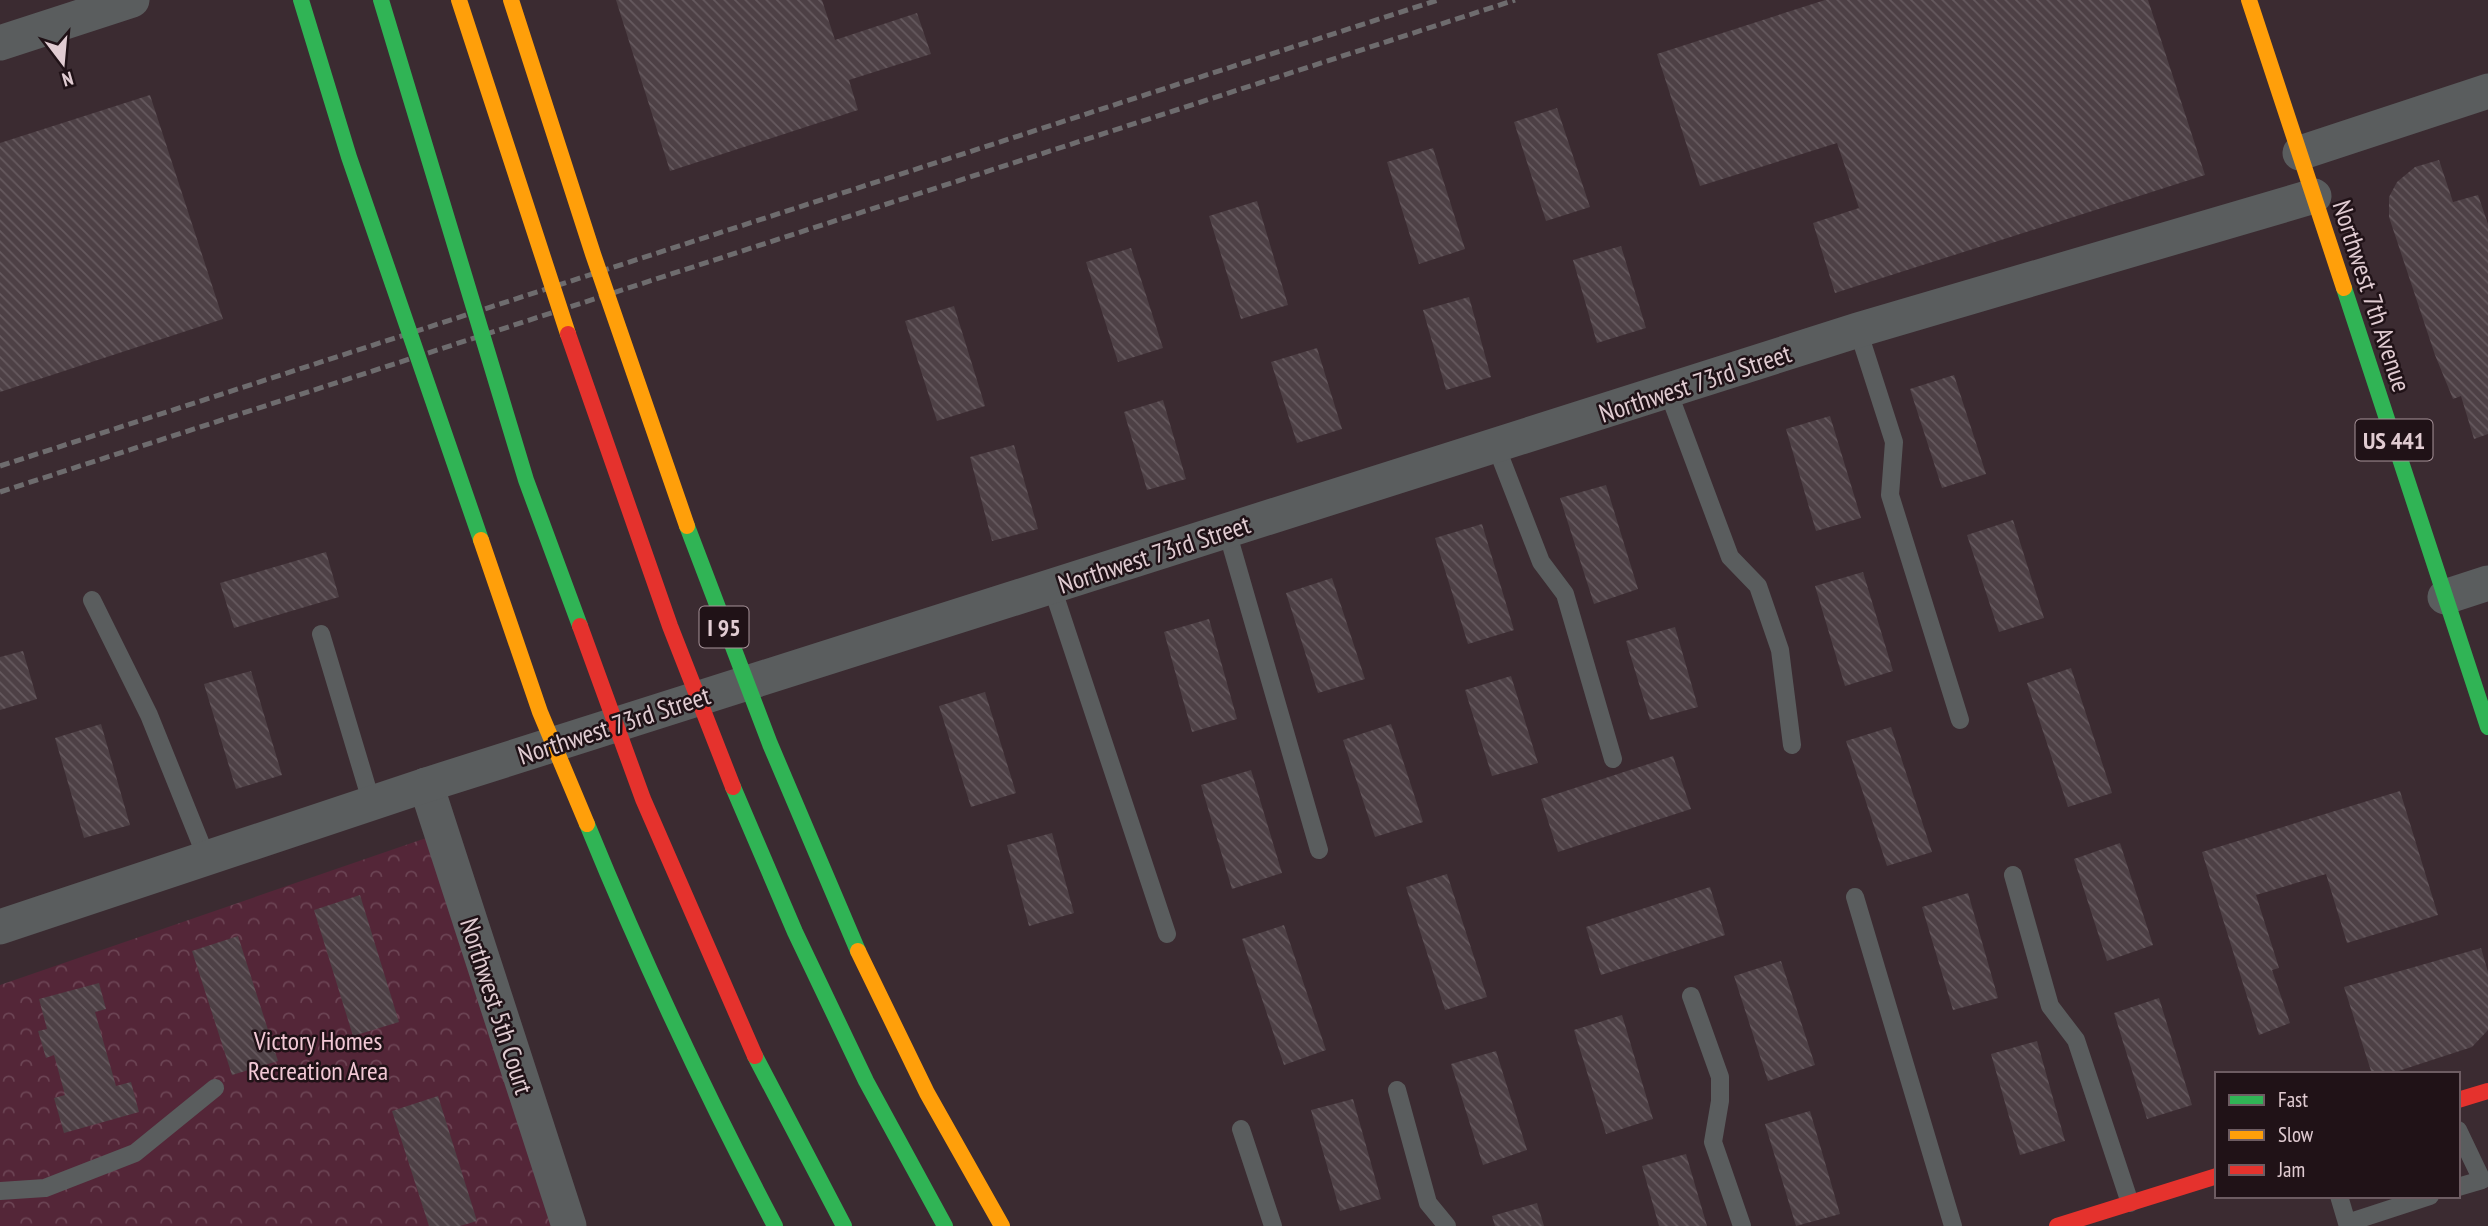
<svg xmlns="http://www.w3.org/2000/svg" width="2488" height="1226" font-family="'PT Sans Narrow',sans-serif">
	<style>
		.park { fill: url(#park-crowns) }
		.building { fill: url(#building-back-hatch) }
		.lines { fill: none; stroke-linecap: round; stroke-linejoin: round }
		.lane { stroke: #5a5d5e; stroke-width: 18 }
		.street { stroke: #5a5d5e; stroke-width: 35 }
		.fast { stroke: #30b455; stroke-width: 16 }
		.slow { stroke: #ff9f0a; stroke-width: 16 }
		.jam { stroke: #e5322d; stroke-width: 16 }
		.rail { stroke: #6e6c6e; stroke-width: 5; stroke-dasharray: 10 5; stroke-linecap: butt }
		.fast-bridge { stroke: #30b455; stroke-width: 16 }
		.slow-bridge { stroke: #ff9f0a; stroke-width: 16 }
		.jam-bridge { stroke: #e5322d; stroke-width: 16 }
		.labels { text-anchor: middle; dominant-baseline: central; stroke-width: 5; stroke-linejoin: round; paint-order: stroke }
		.shield { fill: #201217; stroke: #a7949a; stroke-width: 2 }
		.shield-label { font-size: 24px; font-weight: bold; fill: #e1ccd2 }
		.street-label { font-size: 26px; fill: #e1ccd2; stroke: #201217 }
		.park-label { font-size: 26px; fill: #f2c8d5; stroke: #201217 }
	</style>
	<defs>
		<pattern id="park-crowns" width="20" height="18" patternUnits="userSpaceOnUse" patternTransform="scale(1.75)"><rect width="20" height="18" fill="#542638"/><path d="M2 6a3 3 0 1 1 6 0M12 15a3 3 0 1 1 6 0" fill="none" stroke="#6c4454"/></pattern>
		<pattern id="building-back-hatch" width="6" height="6" patternUnits="userSpaceOnUse" patternTransform="scale(1.75)"><rect width="6" height="6" fill="#4d4045"/><path d="M-1 5l2 2M0 0l6 6M5-1l2 2" fill="none" stroke="#665a5f"/></pattern>
	</defs>
	<rect width="100%" height="100%" fill="#3b2b31"/>
	<polygon class="park" points="429,837 554,1226 0,1226 0,985"/>
	<g class="building">
		<polygon points="616,0 822,0 835,40 917,13 931,54 849,80 858,110 670,171"/>
		<polygon points="1825,0 2148,0 2205,175 1835,293 1813,223 1859,208 1837,143 1700,186 1657,54"/>
		<polygon points="150,95 223,319 0,392 0,143"/>
		<polygon points="1557,108 1590,207 1546,221 1514,122"/>
		<polygon points="1433,148 1465,249 1419,264 1387,162"/>
		<polygon points="2439,160 2453,202 2478,195 2488,224 2488,434 2474,439 2461,396 2453,399 2435,355 2389,217 2389,197 2397,182 2415,167"/>
		<polygon points="1257,201 1288,305 1241,319 1209,216"/>
		<polygon points="1621,246 1646,328 1597,343 1573,260"/>
		<polygon points="1131,248 1163,348 1118,362 1086,262"/>
		<polygon points="1469,297 1491,377 1446,390 1423,310"/>
		<polygon points="954,306 985,406 937,421 905,321"/>
		<polygon points="1317,348 1342,429 1297,443 1271,362"/>
		<polygon points="1954,375 1986,474 1942,488 1910,389"/>
		<polygon points="1163,400 1186,479 1147,490 1124,412"/>
		<polygon points="1830,416 1861,518 1816,531 1786,429"/>
		<polygon points="1014,445 1038,529 992,541 970,457"/>
		<polygon points="1606,485 1638,589 1594,604 1560,498"/>
		<polygon points="2013,520 2044,618 1999,632 1967,535"/>
		<polygon points="1482,524 1514,630 1468,644 1435,538"/>
		<polygon points="326,552 339,597 234,628 220,583"/>
		<polygon points="1863,572 1893,671 1845,686 1815,586"/>
		<polygon points="1332,578 1365,679 1318,693 1286,593"/>
		<polygon points="1209,619 1237,719 1192,732 1164,632"/>
		<polygon points="1675,627 1698,707 1650,720 1626,641"/>
		<polygon points="23,651 37,699 0,710 0,657"/>
		<polygon points="2071,668 2112,793 2068,807 2027,683"/>
		<polygon points="251,671 282,775 236,789 204,684"/>
		<polygon points="1511,676 1538,763 1492,776 1465,690"/>
		<polygon points="985,692 1016,793 971,807 939,706"/>
		<polygon points="101,724 130,825 84,838 55,738"/>
		<polygon points="1391,724 1423,822 1375,837 1343,740"/>
		<polygon points="1891,727 1932,852 1887,866 1846,741"/>
		<polygon points="1673,756 1691,809 1558,852 1541,799"/>
		<polygon points="1251,770 1282,873 1232,889 1201,785"/>
		<polygon points="2400,791 2438,915 2347,943 2326,874 2256,895 2279,968 2272,970 2290,1023 2259,1035 2202,852"/>
		<polygon points="1052,833 1074,913 1029,926 1007,845"/>
		<polygon points="2120,843 2153,945 2107,961 2074,859"/>
		<polygon points="1447,874 1487,997 1445,1010 1406,887"/>
		<polygon points="1710,887 1725,935 1601,975 1586,927"/>
		<polygon points="1968,893 1998,998 1953,1010 1922,907"/>
		<polygon points="360,895 399,1022 353,1036 314,910"/>
		<polygon points="1284,925 1326,1050 1284,1065 1242,939"/>
		<polygon points="238,936 278,1061 232,1075 192,951"/>
		<polygon points="2481,948 2488,972 2488,1030 2472,1047 2389,1074 2372,1074 2344,987"/>
		<polygon points="1781,961 1815,1065 1768,1081 1734,976"/>
		<polygon points="99,983 106,1009 95,1012 116,1086 131,1082 139,1112 64,1133 54,1098 65,1095 54,1055 46,1058 38,1031 47,1029 39,999"/>
		<polygon points="2159,998 2192,1105 2147,1119 2114,1013"/>
		<polygon points="1622,1015 1653,1119 1606,1134 1574,1030"/>
		<polygon points="2037,1041 2065,1141 2020,1155 1991,1054"/>
		<polygon points="1496,1051 1527,1150 1483,1165 1451,1064"/>
		<polygon points="438,1096 477,1221 460,1226 429,1226 392,1111"/>
		<polygon points="1353,1099 1381,1199 1340,1211 1311,1110"/>
		<polygon points="1810,1111 1840,1214 1796,1226 1765,1124"/>
		<polygon points="1686,1154 1707,1226 1659,1226 1642,1166"/>
		<polygon points="1537,1203 1544,1226 1495,1226 1492,1216"/>
	</g>
	<g class="lines">
		<g class="lane">
			<polyline points="1858,330 1894,442 1890,495 1960,720"/>
			<polyline points="1668,391 1730,557 1758,586 1780,650 1792,745"/>
			<polyline points="1496,446 1541,562 1565,594 1613,759"/>
			<polyline points="1227,531 1319,850"/>
			<polyline points="1052,587 1167,934"/>
			<polyline points="92,600 149,715 207,859"/>
			<polyline points="321,634 372,804"/>
			<polyline points="2013,875 2050,1006 2076,1040 2130,1203"/>
			<polyline points="1855,897 1953,1226"/>
			<polyline points="1691,996 1720,1077 1720,1101 1713,1142 1742,1226"/>
			<polyline points="1397,1090 1428,1203 1447,1226"/>
			<polyline points="1241,1129 1273,1226"/>
			<polyline points="2458,1130 2482,1180 2458,1187"/>
			<polyline points="0,1191 45,1188 135,1153 215,1088"/>
			<polyline points="2339,1196 2347,1223 2430,1196"/>
		</g>
		<g class="street">
			<polyline points="0,43 132,0"/>
			<polyline points="2300,153 2488,91"/>
			<polyline points="2445,597 2488,583"/>
			<polyline points="426,785 569,1226"/>
			<polyline points="0,927 426,785 1858,330 2314,196"/>
		</g>
		<polyline class="fast" points="2344,288 2488,727"/>
		<polyline class="slow" points="2249,0 2344,288"/>
		<g class="jam">
			<polyline points="2458,1100 2488,1091"/>
			<polyline points="2057,1226 2217,1176"/>
		</g>
		<g class="rail">
			<polyline points="0,466 1438,0"/>
			<polyline points="0,492 1515,0"/>
		</g>
		<g class="fast-bridge">
			<polyline points="301,0 349,157 481,540"/>
			<polyline points="381,0 526,480 580,626"/>
			<polyline points="687,526 770,744 858,951"/>
			<polyline points="733,787 795,932 866,1081 945,1226"/>
			<path d="M587 824C643 961 706 1095 775 1226"/>
			<polyline points="755,1056 844,1226"/>
		</g>
		<g class="slow-bridge">
			<polyline points="459,0 568,334"/>
			<polyline points="511,0 593,254 687,526"/>
			<polyline points="481,540 540,712 587,824"/>
			<polyline points="858,951 927,1093 1002,1226"/>
		</g>
		<g class="jam-bridge">
			<polyline points="568,334 670,626 733,787"/>
			<polyline points="580,626 643,799 755,1056"/>
		</g>
	</g>
	<g class="labels">
		<g class="shield">
			<rect x="2355.5" y="419.5" width="77" height="41" rx="5"/>
			<rect x="699.5" y="606.5" width="49" height="41" rx="5"/>
		</g>
		<g class="shield-label">
			<text x="2394" y="440">US 441</text>
			<text x="724" y="627">I 95</text>
		</g>
		<g class="street-label">
			<text transform="translate(2372 296) rotate(72)">Northwest 7th Avenue</text>
			<text transform="translate(1695 383) rotate(-18)">Northwest 73rd Street</text>
			<text transform="translate(1154 554) rotate(-18)">Northwest 73rd Street</text>
			<text transform="translate(614 725) rotate(-18)">Northwest 73rd Street</text>
			<text transform="translate(497 1006) rotate(72)">Northwest 5th Court</text>
		</g>
		<g class="park-label">
			<text x="318" y="1040">Victory Homes<tspan x="318" dy="30">Recreation Area</tspan></text>
		</g>
	</g>
	<rect x="2215" y="1072" width="245" height="126" fill="#201217" stroke="#6d5c62" stroke-width="2"/>
	<rect x="2229" y="1095" width="35" height="10" fill="#30b455" stroke="#6d5c62" stroke-width="2"/>
	<text x="2278" y="1107" font-size="21" fill="#e1ccd2">Fast</text>
	<rect x="2229" y="1130" width="35" height="10" fill="#ff9f0a" stroke="#6d5c62" stroke-width="2"/>
	<text x="2278" y="1142" font-size="21" fill="#e1ccd2">Slow</text>
	<rect x="2229" y="1165" width="35" height="10" fill="#e5322d" stroke="#6d5c62" stroke-width="2"/>
	<text x="2278" y="1177" font-size="21" fill="#e1ccd2">Jam</text>
	<g transform="translate(63 63) rotate(164)" stroke="#201217" stroke-width="5" paint-order="stroke">
	<path d="M0-5L12 26L0 18L-12 26Z" fill="#e1ccd2"/>
	<text y="-10" font-size="19" font-weight="bold" text-anchor="middle" fill="#e1ccd2">N</text>
	</g>
</svg>
